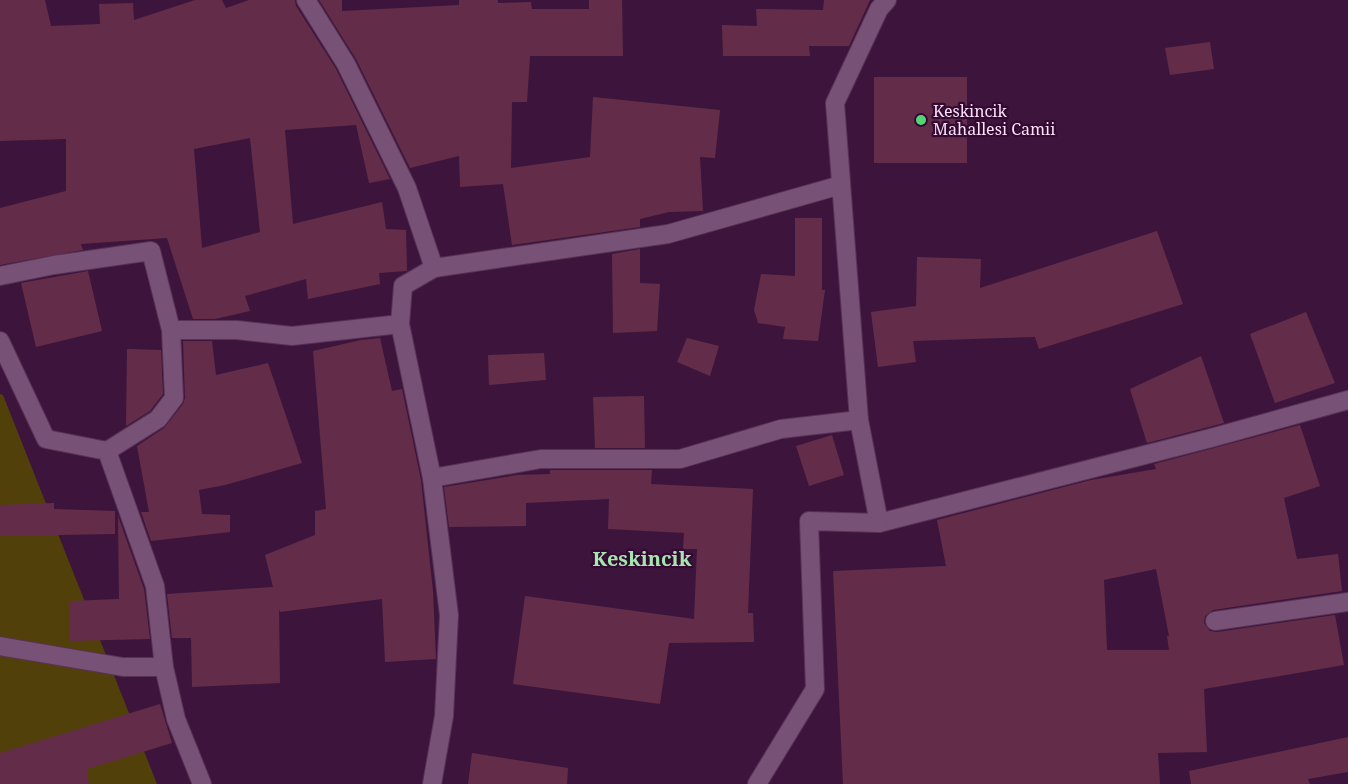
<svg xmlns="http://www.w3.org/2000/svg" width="1348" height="784" font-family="'Noto Serif',serif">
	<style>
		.green { fill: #52400a }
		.building { fill: #632d4a; fill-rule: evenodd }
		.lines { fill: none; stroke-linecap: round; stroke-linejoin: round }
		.minor-casing { stroke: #583256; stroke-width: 20 }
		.minor { stroke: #785176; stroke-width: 18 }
		.poi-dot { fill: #53d673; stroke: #330a32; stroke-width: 2 }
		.labels { text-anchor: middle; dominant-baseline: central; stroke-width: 4.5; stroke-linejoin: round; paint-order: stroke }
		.poi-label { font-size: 16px; fill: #fce1f9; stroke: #330a32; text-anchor: start }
		.quarter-label { font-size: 20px; font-weight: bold; fill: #a5e6af; stroke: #330a32 }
	</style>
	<rect width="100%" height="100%" fill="#3d153c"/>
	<polygon class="green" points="0,394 3,395 157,784 0,784"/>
	<g class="building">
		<path d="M0 0H45L51 26 100 24 99 4 133 3 134 20 195 0H222L226 8 249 0H295L296 6 336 69 390 179 369 183 356 125 285 130 293 224 382 202 386 229 406 230 407 271 379 273 380 284 308 299 306 279 245 296 250 311 215 319H193L167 238 81 244 83 250 0 265V208L66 191V139L0 141ZM250 138 260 232 202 248 194 149Z"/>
		<polygon points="319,0 342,0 342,11 459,5 459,0 498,0 498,3 531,2 532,9 589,9 589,0 622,0 623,56 530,56 527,102 512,102 511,168 590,157 593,97 720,110 715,158 700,157 703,211 669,212 640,219 640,227 512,245 503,184 460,187 459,156 410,168 356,59"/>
		<polygon points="824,0 870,0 849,46 809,46 810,56 723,56 722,25 757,26 756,9 823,10"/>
		<polygon points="1210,42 1214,69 1170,75 1165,48"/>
		<rect x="874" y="77" width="93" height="86"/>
		<polygon points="795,218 822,218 822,290 825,290 818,341 783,339 785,327 758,323 754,310 761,274 795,276"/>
		<polygon points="1157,231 1183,304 1039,349 1035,337 913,341 916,362 878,367 871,312 916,306 917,257 981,259 980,288"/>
		<polygon points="640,249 640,283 660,284 657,331 613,333 612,254"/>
		<polygon points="88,271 102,331 36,347 21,283"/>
		<polygon points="1306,312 1335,383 1275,403 1250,334"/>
		<polygon points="380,338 392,391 402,389 421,480 433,591 436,659 385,662 382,599 280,612 279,609 280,683 192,687 191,638 172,638 167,594 273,587 265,555 315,535 315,511 326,509 313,351 361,340"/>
		<polygon points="687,338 719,346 710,376 677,362"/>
		<polygon points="183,341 212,341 216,375 268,363 302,463 225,485 199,490 202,514 230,515 230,532 151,541 141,512 149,512 137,446 164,428 183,404 185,398"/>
		<polygon points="127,349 161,350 163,394 150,411 126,426"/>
		<polygon points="544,353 546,380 489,385 488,355"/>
		<polygon points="1201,356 1224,423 1147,443 1130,389"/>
		<polygon points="644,396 645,448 595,448 593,397"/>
		<path d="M1300 425 1320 486 1284 498 1297 559 1338 554 1342 591 1213 610 1205 616 1204 623 1210 631 1217 632 1335 615 1344 665 1204 689 1207 752 1158 753 1160 784H843L833 571 946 566 937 520 1091 480 1156 469 1154 464ZM1156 569 1169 636H1167L1169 650H1107L1104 580Z"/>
		<polygon points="832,435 844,475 809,486 796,446"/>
		<polygon points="550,470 652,470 651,484 753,489 748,613 753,613 754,642 669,643 660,704 513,684 525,596 694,619 697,549 683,549 684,533 608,529 609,499 526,503 526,526 449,527 444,487 517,475 550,474"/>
		<polygon points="54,503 54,509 115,511 115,534 0,536 0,505"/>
		<polygon points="118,516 144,589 150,639 70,641 69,601 119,599"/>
		<polygon points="160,704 172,743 87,769 89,784 0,784 0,753"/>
		<polygon points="1348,737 1348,772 1308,779 1310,784 1191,784 1189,771"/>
		<polygon points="472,753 568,768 567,784 468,784"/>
	</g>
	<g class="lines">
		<defs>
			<g id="minor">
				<polyline points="306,0 346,64 407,188 434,268 403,286 400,324 432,478 449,615 444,716 432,784"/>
				<polyline points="434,268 668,234 841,185"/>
				<polyline points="0,276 54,265 151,251 171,330 237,330 292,336 400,324"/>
				<polyline points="0,341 46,439 107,451 155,586 164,667"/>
				<polyline points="107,451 158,419 174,398 171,330"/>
				<polyline points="432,478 541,459 680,459 781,429 859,420"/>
				<polyline points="879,523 1211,438 1348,400"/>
				<polyline points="1215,621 1348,602"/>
				<polyline points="0,646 123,667 164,667 176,719 202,784"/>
				<polyline points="757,784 815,689 809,521 879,523 859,420 835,103 879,9 887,0"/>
			</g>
		</defs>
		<use href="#minor" class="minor-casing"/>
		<use href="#minor" class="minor"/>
	</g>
	<circle class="poi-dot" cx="921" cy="120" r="6"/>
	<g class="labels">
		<g class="poi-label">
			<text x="933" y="111">Keskincik<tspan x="933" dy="18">Mahallesi Camii</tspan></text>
		</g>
		<g class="quarter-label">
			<text x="642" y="558">Keskincik</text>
		</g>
	</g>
</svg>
